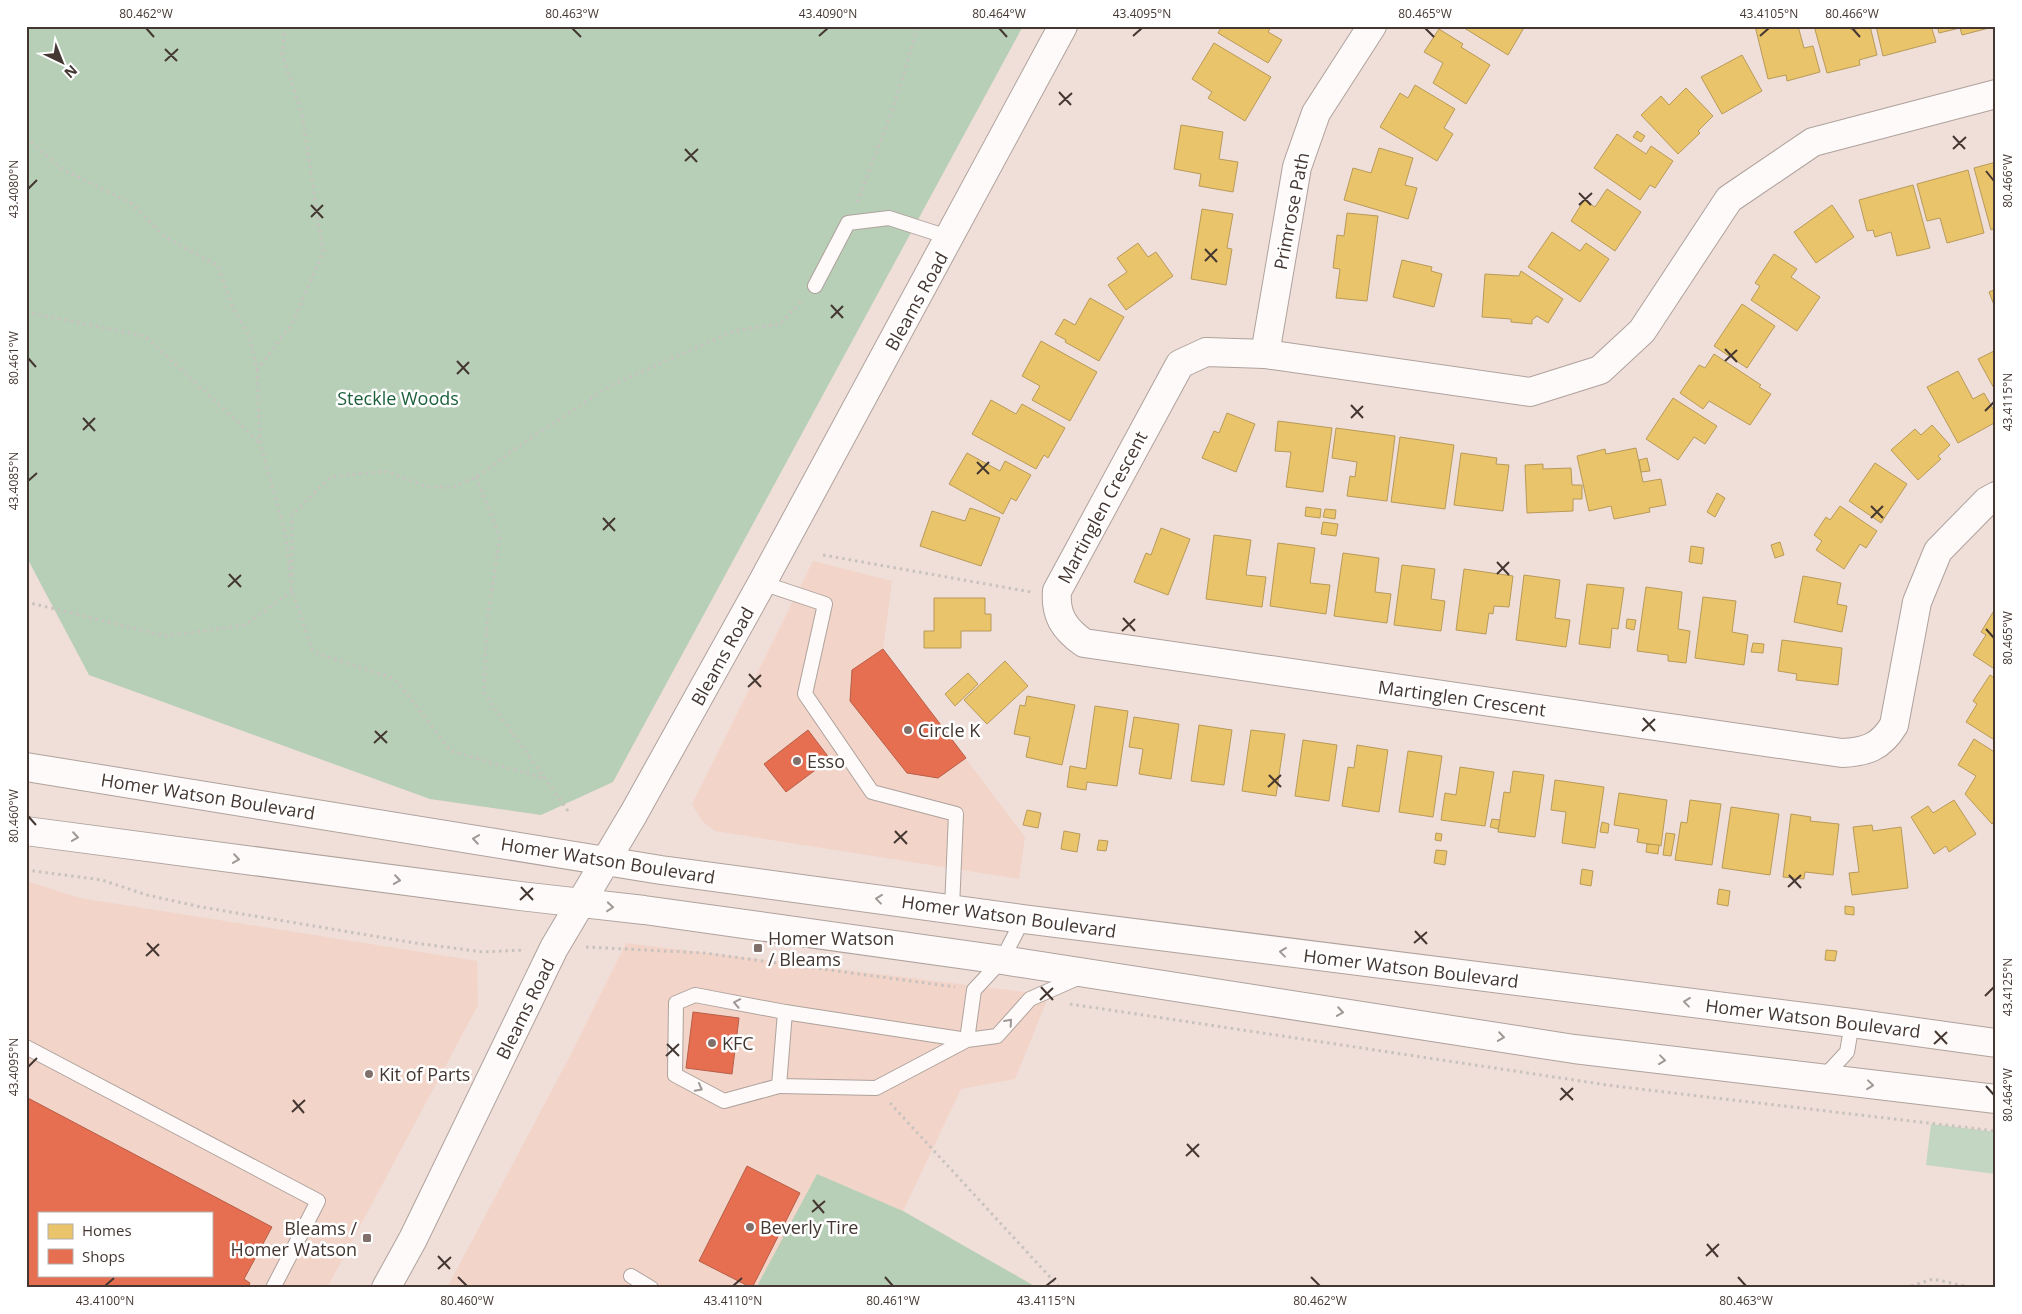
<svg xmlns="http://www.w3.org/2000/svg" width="2022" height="1314" font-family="'Open Sans',sans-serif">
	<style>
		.built { fill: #f2d4c8; fill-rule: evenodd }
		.green { fill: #c3d6c1 }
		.forest { fill: #b6cfb6 }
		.homes { fill: #e9c46a; stroke: #b89a59 }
		.shops { fill: #e76f51; stroke: #b65e48; fill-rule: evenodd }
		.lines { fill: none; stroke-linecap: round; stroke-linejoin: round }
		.lane-casing { stroke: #afa29d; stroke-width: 16 }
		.street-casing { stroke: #afa29d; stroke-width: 30 }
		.secondary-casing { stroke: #afa29d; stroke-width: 30 }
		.path { stroke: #c8c2bf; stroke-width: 3; stroke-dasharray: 2.5 4; stroke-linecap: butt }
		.lane { stroke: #fdfaf9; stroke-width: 14 }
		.street { stroke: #fdfaf9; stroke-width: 28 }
		.secondary { stroke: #fdfaf9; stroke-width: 28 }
		.oneway { stroke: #a09896 }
		.ticks { fill: none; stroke: #443732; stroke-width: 2 }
		.poi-dot { fill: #80716c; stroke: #fff; stroke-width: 2 }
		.labels { text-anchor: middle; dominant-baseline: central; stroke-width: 5; stroke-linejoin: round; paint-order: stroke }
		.street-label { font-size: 18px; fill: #443732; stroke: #fff }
		.park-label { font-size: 18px; fill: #1c603b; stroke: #fff }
		.poi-label { font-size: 18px; fill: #443732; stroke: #fff; text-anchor: start }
		.neatline { fill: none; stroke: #443732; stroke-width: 2 }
		.ticks-label { font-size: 12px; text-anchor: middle; fill: #443732 }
	</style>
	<rect width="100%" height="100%" fill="#f0ded8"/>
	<g class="built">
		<polygon points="813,561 892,581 883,649 1025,837 1019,879 715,831 702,821 692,804"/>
		<path d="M26 881 80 898 477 961 478 1005 327 1288H26ZM39 1213H211V1275H39Z"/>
		<polygon points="626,943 1049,995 1015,1079 961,1089 903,1211 817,1174 756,1288 447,1288 570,1056"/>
	</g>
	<polygon class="green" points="1931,1124 1996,1132 1996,1174 1926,1165"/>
	<g class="forest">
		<polygon points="26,26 1023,26 613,782 541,815 430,799 89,675 26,556"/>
		<polygon points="817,1174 903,1211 1038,1288 756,1288"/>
	</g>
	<g class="homes">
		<polygon points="1222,26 1272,26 1268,32 1282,40 1268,63 1218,33"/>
		<polygon points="1461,26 1525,26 1508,55"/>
		<polygon points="1755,26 1798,26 1804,48 1813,46 1820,72 1787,81 1786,75 1768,79"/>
		<polygon points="1814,26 1850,26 1851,30 1870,26 1877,55 1859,60 1860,65 1827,73"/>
		<polygon points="1876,26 1931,26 1936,42 1883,56"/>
		<polygon points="1937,26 1988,26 1989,28 1962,35 1960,28 1939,33"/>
		<polygon points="1439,29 1463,44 1461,47 1490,65 1466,104 1433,83 1443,63 1424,52"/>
		<polygon points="1214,43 1271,77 1245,121 1208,98 1212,92 1192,79"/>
		<polygon points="1742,55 1762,91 1722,114 1701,77"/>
		<polygon points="1415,85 1455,109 1444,128 1453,134 1437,161 1380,127 1400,93 1408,98"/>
		<polygon points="1686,88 1713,116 1698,131 1700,133 1678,154 1641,115 1661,96 1669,105"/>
		<polygon points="1181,125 1223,132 1219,159 1238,162 1233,192 1199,186 1201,174 1174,169"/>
		<polygon points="1637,131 1645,136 1641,142 1633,137"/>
		<polygon points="1617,134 1646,154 1651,146 1673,161 1655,188 1650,185 1640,200 1594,168"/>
		<polygon points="1379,148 1413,158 1405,185 1417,188 1408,219 1344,200 1353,168 1371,173"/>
		<polygon points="1996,162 1996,228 1991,230 1974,168"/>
		<polygon points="1968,170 1984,233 1947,243 1940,218 1927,221 1917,184"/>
		<polygon points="1913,185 1930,248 1897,256 1891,232 1875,237 1873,230 1867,231 1859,200"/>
		<polygon points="1607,189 1641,212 1615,251 1571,221 1584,200 1595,207"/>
		<polygon points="1832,205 1854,237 1816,263 1794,232"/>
		<polygon points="1202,209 1233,214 1227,248 1232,249 1226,285 1191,279"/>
		<polygon points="1347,213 1378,216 1367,301 1336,298 1340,269 1333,268 1337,235 1344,236"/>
		<polygon points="1552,232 1580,251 1586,243 1609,259 1580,302 1528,267"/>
		<polygon points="1138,243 1148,257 1156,252 1173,276 1126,310 1108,285 1127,272 1117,258"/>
		<polygon points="1774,254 1797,269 1791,277 1820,297 1797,331 1751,300 1760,286 1755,283"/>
		<polygon points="1402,260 1432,267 1431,271 1442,274 1434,307 1393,297"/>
		<polygon points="1521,271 1563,299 1548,323 1537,316 1532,320 1532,324 1511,322 1511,319 1482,317 1485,274 1519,276"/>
		<polygon points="1996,289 1996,304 1994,305 1989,292"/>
		<polygon points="1090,298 1124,317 1099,361 1065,342 1066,340 1055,334 1064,319 1075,325"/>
		<polygon points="1742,304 1775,326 1747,368 1714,346"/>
		<polygon points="1041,341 1097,372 1070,421 1032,400 1040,386 1022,376"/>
		<polygon points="1996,350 1996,392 1978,359"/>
		<polygon points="1714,354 1761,385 1759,387 1771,394 1750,425 1709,401 1703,409 1680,393 1699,365 1705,368"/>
		<polygon points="1958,371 1973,399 1984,393 1996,414 1996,422 1958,443 1927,387"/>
		<polygon points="1673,398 1717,426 1705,444 1694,437 1678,460 1646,439"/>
		<polygon points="991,400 1016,414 1022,404 1065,428 1048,458 1044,455 1036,469 972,434"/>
		<polygon points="1227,413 1255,424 1236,472 1202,458 1214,431 1219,433"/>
		<polygon points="1278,421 1332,428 1323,492 1286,487 1291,452 1275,451"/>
		<polygon points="1932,425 1950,445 1938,456 1941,459 1918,480 1891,450 1915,429 1921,435"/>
		<polygon points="1336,428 1395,436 1387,501 1347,496 1350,476 1355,477 1357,462 1332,458"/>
		<polygon points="1400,437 1454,445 1445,509 1391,502"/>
		<polygon points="1636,448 1643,482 1661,479 1666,505 1649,508 1650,512 1614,519 1611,506 1589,511 1577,456 1605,449 1606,454"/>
		<polygon points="967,453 1000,471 1005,461 1031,475 1016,501 1011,498 1003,514 949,484"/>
		<polygon points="1461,453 1497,458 1496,464 1509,465 1503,511 1454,505"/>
		<polygon points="1647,458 1650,471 1641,472 1639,460"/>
		<polygon points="1875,463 1907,484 1881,523 1849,501"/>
		<polygon points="1543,464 1543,469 1571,468 1572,485 1582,485 1582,499 1573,499 1573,511 1527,513 1525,465"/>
		<polygon points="1717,493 1725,498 1715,517 1707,512"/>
		<polygon points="1840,506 1877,531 1866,548 1860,544 1844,569 1816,550 1822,541 1814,535 1826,517 1830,520"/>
		<polygon points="1306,507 1321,509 1320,518 1305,516"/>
		<polygon points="970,508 1000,518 981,566 920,546 932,511 965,521"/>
		<polygon points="1325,509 1336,510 1335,519 1323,517"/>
		<polygon points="1323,522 1338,524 1336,536 1321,534"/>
		<polygon points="1161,528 1190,539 1168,595 1134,582 1146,553 1151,555"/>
		<polygon points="1214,535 1251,540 1246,575 1266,577 1262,607 1206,599"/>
		<polygon points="1780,542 1784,555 1775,558 1771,545"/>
		<polygon points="1278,543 1315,548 1310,583 1330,585 1326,614 1270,606"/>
		<polygon points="1691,546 1704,548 1702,564 1689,562"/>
		<polygon points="1343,553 1379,558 1375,592 1391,594 1387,623 1334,616"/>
		<polygon points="1402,565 1435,569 1431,599 1445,601 1441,631 1394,625"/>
		<polygon points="1464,569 1513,576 1509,607 1494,606 1493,614 1489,613 1486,634 1456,630"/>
		<polygon points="1524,575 1560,580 1555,618 1570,620 1566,647 1516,640"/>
		<polygon points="1803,576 1841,583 1837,604 1847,606 1842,632 1794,622"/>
		<polygon points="1587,584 1624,588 1618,629 1612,628 1610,648 1579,644"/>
		<polygon points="1646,587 1682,592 1678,629 1690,631 1686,663 1668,661 1668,655 1637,651"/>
		<polygon points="1703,597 1736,601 1732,632 1748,635 1744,665 1695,658"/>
		<polygon points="934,598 985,598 985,614 991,614 991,631 961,631 961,648 924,648 924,631 934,631"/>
		<polygon points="1995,609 1996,609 1996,670 1973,655 1986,635 1981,632"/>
		<polygon points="1627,619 1636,620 1634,630 1626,628"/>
		<polygon points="1782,640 1842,648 1838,685 1796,680 1797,674 1778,671"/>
		<polygon points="1753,643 1764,644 1763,653 1751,652"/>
		<polygon points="1005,661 1028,686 987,724 964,700"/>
		<polygon points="968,673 978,684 955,706 945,694"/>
		<polygon points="1990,675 1996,679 1996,741 1966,722 1977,704 1973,701"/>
		<polygon points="1027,696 1075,705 1062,765 1026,757 1030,737 1014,734 1020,705 1025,706"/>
		<polygon points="1095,706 1128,711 1117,786 1087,782 1086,790 1067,787 1070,766 1086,769"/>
		<polygon points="1134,717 1179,724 1171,779 1139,774 1143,749 1129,747"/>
		<polygon points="1199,725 1232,730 1224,785 1191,781"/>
		<polygon points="1251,730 1285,734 1276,796 1242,791"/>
		<polygon points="1974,739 1996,753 1996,818 1992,824 1965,794 1976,776 1958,765"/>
		<polygon points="1303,740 1337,745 1329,801 1295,796"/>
		<polygon points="1357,745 1388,750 1379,812 1342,806 1348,767 1354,768"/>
		<polygon points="1408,751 1442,756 1433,817 1399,812"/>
		<polygon points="1460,767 1494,772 1485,826 1441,820 1445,793 1456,795"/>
		<polygon points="1513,771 1544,775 1535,837 1498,832 1504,792 1510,793"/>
		<polygon points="1555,780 1604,787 1595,848 1562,843 1566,812 1551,810"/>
		<polygon points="1619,793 1667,800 1661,846 1637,842 1639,829 1614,825"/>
		<polygon points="1690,800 1721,804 1712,865 1675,860 1681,822 1687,823"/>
		<polygon points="1954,800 1976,834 1949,852 1946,846 1934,854 1911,817 1928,806 1933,813"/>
		<polygon points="1731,807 1779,814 1770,875 1722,868"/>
		<polygon points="1027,810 1041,813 1038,828 1023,825"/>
		<polygon points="1791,814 1811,817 1810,821 1839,824 1833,875 1805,872 1804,879 1783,877"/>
		<polygon points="1492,819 1500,820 1498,829 1490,827"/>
		<polygon points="1602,822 1609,824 1608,833 1600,832"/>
		<polygon points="1872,825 1873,831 1901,827 1908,888 1852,895 1849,873 1859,872 1853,827"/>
		<polygon points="1064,831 1080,834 1077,852 1061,849"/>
		<polygon points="1436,833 1442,834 1441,841 1435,840"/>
		<polygon points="1666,833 1675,834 1671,856 1663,855"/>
		<polygon points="1099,840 1108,841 1106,851 1097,850"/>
		<polygon points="1647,844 1659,845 1658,854 1646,852"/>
		<polygon points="1436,850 1447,851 1445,865 1434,863"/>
		<polygon points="1582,869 1593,871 1591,886 1580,884"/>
		<polygon points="1719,889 1730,891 1728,906 1717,904"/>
		<polygon points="1845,906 1854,907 1854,915 1845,914"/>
		<polygon points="1826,950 1837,951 1835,961 1825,960"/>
	</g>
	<g class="shops">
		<polygon points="883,649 966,758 938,778 907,773 850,701 852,670"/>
		<polygon points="808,730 830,759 786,792 764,764"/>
		<polygon points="693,1012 739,1018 732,1074 686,1068"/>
		<path d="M26 1097 272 1227 244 1279 250 1283 248 1288H26ZM39 1213H211V1275H39Z"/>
		<polygon points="747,1166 800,1193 752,1288 699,1261"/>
	</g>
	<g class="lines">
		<defs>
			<g id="lane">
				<polyline points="815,286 848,223 889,218 951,238"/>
				<polyline points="762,583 825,604 805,694 872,792 956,814 952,908"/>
				<polyline points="1023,919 1002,960 974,990 967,1040 785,1012 779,1086 876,1088 967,1040 997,1036 1030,999 1080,977"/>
				<polyline points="26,1047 318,1201 273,1288"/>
				<polyline points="1822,1079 1847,1052 1852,1023"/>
				<polyline points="779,1086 724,1101 675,1075 676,1003 695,995 785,1012"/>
				<polyline points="631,1276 651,1288"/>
			</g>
			<g id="street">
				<path d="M1996 94 1813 142 1729 199 1642 331 1600 370 1530 392 1265 354 1206 352 1180 364 1057 591C1055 615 1064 629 1084 643L1842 753C1866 752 1881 747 1894 725L1917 602 1938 551 1987 501 1996 496"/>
				<polyline points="1265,354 1297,167 1316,113 1372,26"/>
			</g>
			<g id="secondary">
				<polyline points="26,767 661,870 1023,919 1852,1023 1996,1043"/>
				<polyline points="26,831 520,896 644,910 1002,960 1574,1049 1996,1099"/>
				<polyline points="386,1288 413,1239 554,948 634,813 762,583 1063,26"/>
			</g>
		</defs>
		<use href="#lane" class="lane-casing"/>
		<use href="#street" class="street-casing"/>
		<use href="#secondary" class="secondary-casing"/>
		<g class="path">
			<polyline points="26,138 62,169 131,203 164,236 218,266 233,309 249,335 257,371 260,443 285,532 292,591 313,652 395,679 451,751 543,778"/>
			<polyline points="857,202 893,109 918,26"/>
			<polyline points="26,312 145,336 259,442"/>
			<polyline points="257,370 292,324 323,252 302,113 282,54 285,26"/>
			<polyline points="476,477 500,537 487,620 484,693 568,811"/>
			<polyline points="823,555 1031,592"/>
			<polyline points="292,575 292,515 330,477 385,471 428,487 453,487 476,477 532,437 610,386 733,331 780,324 802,300"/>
			<polyline points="26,602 166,636 245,625 292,591"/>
			<polyline points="26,870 102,880 147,895 201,907 415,943 483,952 525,950"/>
			<polyline points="586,947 704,953 955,987"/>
			<polyline points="1070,1004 1614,1086 1996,1131"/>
			<polyline points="890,1103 1060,1288"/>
			<polyline points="1905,1288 1933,1279 1974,1288"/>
		</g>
		<use href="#lane" class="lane"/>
		<use href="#street" class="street"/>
		<use href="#secondary" class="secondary"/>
	</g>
	<defs><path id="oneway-chevron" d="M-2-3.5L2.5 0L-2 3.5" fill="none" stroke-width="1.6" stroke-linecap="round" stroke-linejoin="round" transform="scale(1.25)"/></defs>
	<g class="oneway">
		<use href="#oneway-chevron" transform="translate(75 837) rotate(8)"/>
		<use href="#oneway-chevron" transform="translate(476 839) rotate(-171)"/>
		<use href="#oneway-chevron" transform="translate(236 859) rotate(8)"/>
		<use href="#oneway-chevron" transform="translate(397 880) rotate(8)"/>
		<use href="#oneway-chevron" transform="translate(879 899) rotate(-173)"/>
		<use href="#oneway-chevron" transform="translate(610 907) rotate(5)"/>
		<use href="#oneway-chevron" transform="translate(1283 952) rotate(-173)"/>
		<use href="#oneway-chevron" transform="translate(1687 1002) rotate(-173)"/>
		<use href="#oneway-chevron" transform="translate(737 1003) rotate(-169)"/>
		<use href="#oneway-chevron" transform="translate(1340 1012) rotate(9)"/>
		<use href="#oneway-chevron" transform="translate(1009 1022) rotate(-48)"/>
		<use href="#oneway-chevron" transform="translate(1501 1037) rotate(9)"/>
		<use href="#oneway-chevron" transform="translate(1662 1060) rotate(7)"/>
		<use href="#oneway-chevron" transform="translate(1870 1085) rotate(6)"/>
		<use href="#oneway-chevron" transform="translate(699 1088) rotate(28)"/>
	</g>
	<path class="ticks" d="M146 28 154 37M572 28 581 37M999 28 1007 37M1425 28 1434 37M1852 28 1860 37M819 36 828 28M1133 36 1142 28M1760 36 1769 28M165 49 177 61M165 61 178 49M1059 92 1071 105M1059 105 1072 93M1953 136 1965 149M685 149 697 162M1953 149 1966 137M685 161 698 149M1986 171 1994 181M28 189 37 180M1579 193 1591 205M311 205 323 218M1579 205 1592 193M311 217 323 205M1205 249 1217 262M1205 261 1217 249M831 305 843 318M831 318 843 306M1725 349 1737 362M28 358 36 367M457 361 469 374M1725 361 1737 350M457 374 469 362M1351 405 1363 418M1985 411 1994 402M83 418 95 431M1351 418 1363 406M83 430 95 418M977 462 989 474M977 474 989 462M28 481 37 473M1871 506 1883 518M603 518 615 531M1871 518 1883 506M603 530 615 518M1497 562 1509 575M229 574 241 587M1497 574 1509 562M228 587 241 575M1123 618 1135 631M1986 629 1994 638M1122 631 1135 619M749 674 761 687M748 687 761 675M1643 718 1655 731M375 731 387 743M1642 731 1655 719M374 743 387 731M1269 775 1281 787M1268 787 1281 775M28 816 36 825M895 831 907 844M894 843 907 831M1789 875 1801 888M521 887 533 900M1788 887 1801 875M520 900 533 888M1415 931 1427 944M147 943 159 956M1414 943 1427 932M146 956 159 944M1041 987 1053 1000M1985 996 1994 987M1040 1000 1053 988M1935 1031 1947 1044M667 1044 679 1056M1934 1044 1947 1032M666 1056 679 1044M28 1067 37 1058M1986 1086 1994 1095M1561 1088 1573 1100M293 1100 304 1113M1560 1100 1573 1088M292 1112 305 1100M1187 1144 1199 1157M1186 1156 1199 1144M813 1200 824 1213M812 1212 825 1201M1707 1244 1718 1257M438 1256 450 1269M1706 1256 1719 1244M438 1269 451 1257M458 1277 467 1286M885 1277 893 1286M1311 1277 1320 1286M1738 1277 1746 1286M105 1286 114 1278M733 1286 742 1278M1046 1286 1056 1278"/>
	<g class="poi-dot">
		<circle cx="908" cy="730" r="5"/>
		<circle cx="797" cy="761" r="5"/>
		<rect x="753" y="943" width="10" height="10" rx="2.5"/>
		<circle cx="712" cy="1043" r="5"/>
		<circle cx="369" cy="1074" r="5"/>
		<circle cx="750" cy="1227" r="5"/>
		<rect x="362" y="1233" width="10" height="10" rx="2.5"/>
	</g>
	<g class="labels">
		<g class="street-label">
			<text transform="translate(1291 211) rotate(-79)">Primrose Path</text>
			<text transform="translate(916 301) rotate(-61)">Bleams Road</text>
			<text transform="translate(1102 507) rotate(-62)">Martinglen Crescent</text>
			<text transform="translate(722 656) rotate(-61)">Bleams Road</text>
			<text transform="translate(1462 698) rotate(8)">Martinglen Crescent</text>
			<text transform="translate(208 796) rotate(9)">Homer Watson Boulevard</text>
			<text transform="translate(608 860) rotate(9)">Homer Watson Boulevard</text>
			<text transform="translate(1009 916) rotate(8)">Homer Watson Boulevard</text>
			<text transform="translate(1411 968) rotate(7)">Homer Watson Boulevard</text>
			<text transform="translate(525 1009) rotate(-64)">Bleams Road</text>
			<text transform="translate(1813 1018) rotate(7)">Homer Watson Boulevard</text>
		</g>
		<g class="park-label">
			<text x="398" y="398">Steckle Woods</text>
		</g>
		<g class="poi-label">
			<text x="918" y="730">Circle K</text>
			<text x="807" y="761">Esso</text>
			<text x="768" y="938">Homer Watson<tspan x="768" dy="21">/ Bleams</tspan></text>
			<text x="722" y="1043">KFC</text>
			<text x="379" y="1074">Kit of Parts</text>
			<text x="760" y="1227">Beverly Tire</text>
			<text x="357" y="1228" text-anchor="end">Bleams /<tspan x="357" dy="21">Homer Watson</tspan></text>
		</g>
	</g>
	<rect width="2022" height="1314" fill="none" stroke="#ffffff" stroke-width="55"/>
	<rect x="38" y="1212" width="175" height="65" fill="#ffffff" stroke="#b4afad"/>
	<rect x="48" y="1224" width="25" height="15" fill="#e9c46a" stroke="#b4afad"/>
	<text x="82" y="1236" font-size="15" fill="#443732">Homes</text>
	<rect x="48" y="1249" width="25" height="15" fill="#e76f51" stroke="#b4afad"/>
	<text x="82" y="1262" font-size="15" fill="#443732">Shops</text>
	<g transform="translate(62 62) rotate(137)" stroke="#ffffff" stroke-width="4" paint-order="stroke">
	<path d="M0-4L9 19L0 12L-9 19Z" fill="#443732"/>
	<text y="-8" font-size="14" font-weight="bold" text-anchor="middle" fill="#443732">N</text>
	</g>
	<rect x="28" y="28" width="1966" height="1258" class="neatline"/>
	<g class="ticks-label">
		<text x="146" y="18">80.462°W</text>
		<text x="572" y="18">80.463°W</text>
		<text x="828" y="18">43.4090°N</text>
		<text x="999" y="18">80.464°W</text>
		<text x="1142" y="18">43.4095°N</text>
		<text x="1425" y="18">80.465°W</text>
		<text x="1769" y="18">43.4105°N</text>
		<text x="1852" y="18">80.466°W</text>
		<text transform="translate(2008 181) rotate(-90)" y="4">80.466°W</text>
		<text transform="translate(14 189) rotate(-90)" y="4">43.4080°N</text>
		<text transform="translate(14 358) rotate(-90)" y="4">80.461°W</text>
		<text transform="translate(2008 402) rotate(-90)" y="4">43.4115°N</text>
		<text transform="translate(14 481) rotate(-90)" y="4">43.4085°N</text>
		<text transform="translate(2008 638) rotate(-90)" y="4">80.465°W</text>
		<text transform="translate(14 816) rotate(-90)" y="4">80.460°W</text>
		<text transform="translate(2008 987) rotate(-90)" y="4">43.4125°N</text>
		<text transform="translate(14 1067) rotate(-90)" y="4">43.4095°N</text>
		<text transform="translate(2008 1095) rotate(-90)" y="4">80.464°W</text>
		<text x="105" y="1305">43.4100°N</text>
		<text x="467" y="1305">80.460°W</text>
		<text x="733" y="1305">43.4110°N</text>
		<text x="893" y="1305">80.461°W</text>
		<text x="1046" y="1305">43.4115°N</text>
		<text x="1320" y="1305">80.462°W</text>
		<text x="1746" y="1305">80.463°W</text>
	</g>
</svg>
